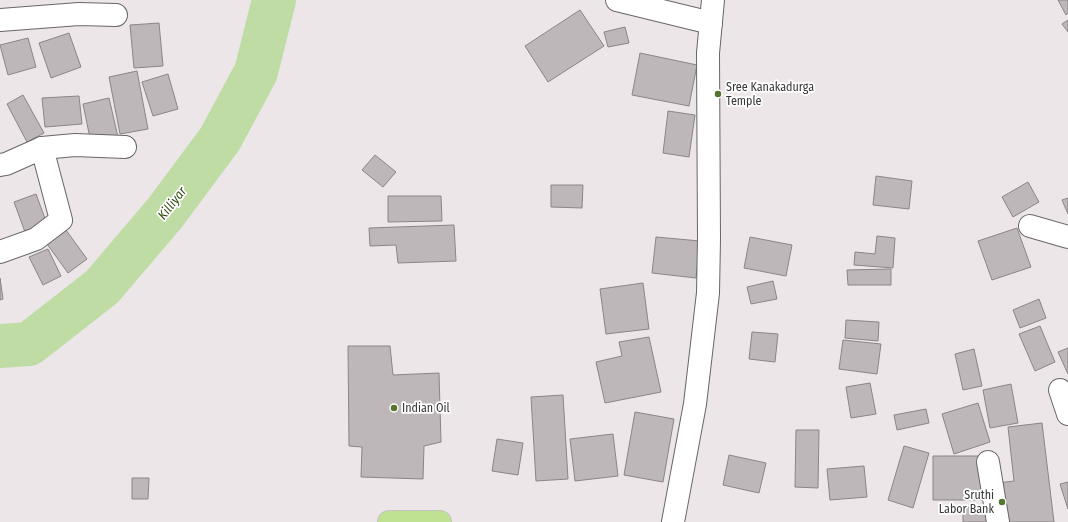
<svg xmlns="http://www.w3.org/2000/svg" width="1068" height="522" font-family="'Fira Sans Condensed',sans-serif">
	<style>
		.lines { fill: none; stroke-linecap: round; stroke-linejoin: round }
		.river { stroke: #bedca4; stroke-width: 44 }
		.building { fill: #bdb7ba; stroke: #8b8588 }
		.street-casing { stroke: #6a6568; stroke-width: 24 }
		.primary-casing { stroke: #c4c3c3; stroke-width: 24 }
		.street { stroke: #fff; stroke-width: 22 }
		.primary { stroke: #bee292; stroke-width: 22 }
		.poi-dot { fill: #53752d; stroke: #fff; stroke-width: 1.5 }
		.labels { text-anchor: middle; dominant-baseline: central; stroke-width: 3.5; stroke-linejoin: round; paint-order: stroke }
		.poi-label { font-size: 12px; fill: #393738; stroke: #fff; text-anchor: start }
		.water-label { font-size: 13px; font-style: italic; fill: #2f490e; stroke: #fff }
	</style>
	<rect width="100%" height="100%" fill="#ece6e9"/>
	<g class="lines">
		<polyline class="river" points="0,346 29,344 102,287 165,213 220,139 256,72 274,0"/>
	</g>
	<g class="building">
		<polygon points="1058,0 1068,0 1068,13 1066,15"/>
		<polygon points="580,10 604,46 548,82 525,46"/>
		<polygon points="1068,20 1068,32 1062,24"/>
		<polygon points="159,23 163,66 134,68 130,25"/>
		<polygon points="625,27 629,43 608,47 604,32"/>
		<polygon points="69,33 81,67 51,78 39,43"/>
		<polygon points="28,38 36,67 8,75 0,45"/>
		<polygon points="640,53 697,65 689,106 632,95"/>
		<polygon points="137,71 148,129 120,134 109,77"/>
		<polygon points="168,74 178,109 153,116 142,82"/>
		<polygon points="23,95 44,133 27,142 7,104"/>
		<polygon points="79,96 82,124 45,127 42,98"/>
		<polygon points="109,98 118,137 91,143 83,104"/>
		<polygon points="668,111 695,115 689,157 663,153"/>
		<polygon points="375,155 396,172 383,187 362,170"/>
		<polygon points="876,176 912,181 909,209 873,205"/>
		<polygon points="1028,182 1039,202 1013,217 1002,197"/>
		<polygon points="551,185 583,185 582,208 551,207"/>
		<polygon points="36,194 47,224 25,232 14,202"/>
		<polygon points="388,196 441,196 442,221 388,222"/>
		<polygon points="1068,198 1068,214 1062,200"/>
		<polygon points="454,225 456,261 398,263 396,245 370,246 369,228"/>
		<polygon points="1017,228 1031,267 992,280 978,241"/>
		<polygon points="66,230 87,259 68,273 47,244"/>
		<polygon points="877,236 895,238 893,268 854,265 855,252 875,254"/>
		<polygon points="656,237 700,241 696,278 652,273"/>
		<polygon points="750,237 792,245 786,276 744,268"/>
		<polygon points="48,249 61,276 43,285 29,257"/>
		<polygon points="891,269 891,285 848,285 847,270"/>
		<polygon points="0,278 3,299 0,300"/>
		<polygon points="773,281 777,299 751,304 747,287"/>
		<polygon points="643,283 649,329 606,334 600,289"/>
		<polygon points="1039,299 1046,318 1020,328 1013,310"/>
		<polygon points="846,320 879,322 878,341 845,338"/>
		<polygon points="1040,326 1055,362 1035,371 1019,334"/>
		<polygon points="752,332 778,334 775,362 749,359"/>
		<polygon points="649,337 661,392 605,403 596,362 622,356 619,342"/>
		<polygon points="843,340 881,344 877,374 839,369"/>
		<polygon points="348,346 390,346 393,375 439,373 441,442 424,446 423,479 361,477 362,447 349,446"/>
		<polygon points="1068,348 1068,374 1058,352"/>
		<polygon points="974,349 982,386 963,390 955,354"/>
		<polygon points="870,383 876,414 851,418 846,387"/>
		<polygon points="1011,384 1018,423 990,428 983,390"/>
		<polygon points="563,395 568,479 536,481 531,397"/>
		<polygon points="978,403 990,442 954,454 942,414"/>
		<polygon points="926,409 929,423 897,430 894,415"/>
		<polygon points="635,412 674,419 663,482 624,475"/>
		<polygon points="1042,423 1054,522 1002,522 997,483 1014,481 1008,427"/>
		<polygon points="796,430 819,430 818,488 795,487"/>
		<polygon points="613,434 618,476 575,481 570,439"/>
		<polygon points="497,439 523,443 518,475 492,471"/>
		<polygon points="904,446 929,453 913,508 888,500"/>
		<polygon points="729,455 766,463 759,493 723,485"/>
		<polygon points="933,456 981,456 982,500 933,500"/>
		<polygon points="864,466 867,497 830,500 827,469"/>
		<polygon points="132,478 149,478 148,499 132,499"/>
		<polygon points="1068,482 1068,509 1060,484"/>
		<polygon points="963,507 992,508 992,522 963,522"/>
	</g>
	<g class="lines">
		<defs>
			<g id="street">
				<polyline points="617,0 711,23"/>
				<polyline points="0,20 79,14 116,15"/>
				<polyline points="0,165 6,164 42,148 75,145 125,147"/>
				<polyline points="1030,226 1068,237"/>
				<polyline points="0,252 36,239 61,220 42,148"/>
				<polyline points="1060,390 1068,414"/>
				<polyline points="988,462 998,522"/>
				<polyline points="673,522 695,404 708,293 709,239 708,53 713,0"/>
			</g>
			<polyline id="primary" points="389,522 440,522"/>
		</defs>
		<use href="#street" class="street-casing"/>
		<use href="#primary" class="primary-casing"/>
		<use href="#street" class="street"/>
		<use href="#primary" class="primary"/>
	</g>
	<g class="poi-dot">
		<circle cx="718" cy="94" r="4"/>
		<circle cx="394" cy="408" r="4"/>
		<circle cx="1002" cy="502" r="4"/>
	</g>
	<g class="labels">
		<g class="poi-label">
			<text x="726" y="87">Sree Kanakadurga<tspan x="726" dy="14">Temple</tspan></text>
			<text x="402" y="408">Indian Oil</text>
			<text x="994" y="495" text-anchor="end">Sruthi<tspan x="994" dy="14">Labor Bank</tspan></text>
		</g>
		<g class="water-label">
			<text transform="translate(172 203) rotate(-52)">Killiyar</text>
		</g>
	</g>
</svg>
